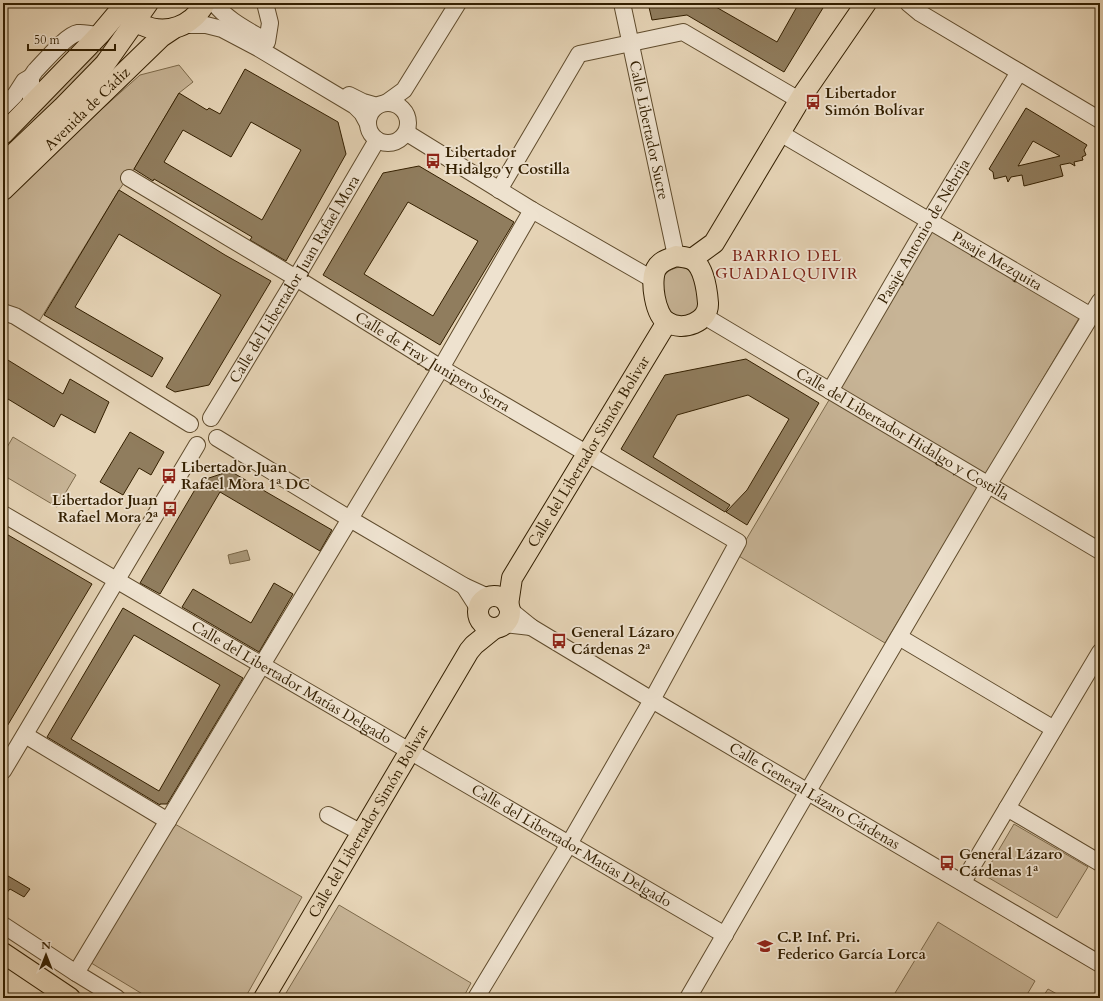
<svg xmlns="http://www.w3.org/2000/svg" width="1103" height="1001" font-family="Cardo,serif">
	<style>
		.green { fill: #c7b496; stroke: #7d6a4b }
		.water { fill: #a89677; stroke: #796647 }
		.building { fill: #907d5e; stroke: #331f00; fill-rule: evenodd }
		.lines { fill: none; stroke-linecap: round; stroke-linejoin: round }
		.minor-casing { stroke: #604c2d; stroke-width: 18 }
		.major-casing { stroke: #331f00; stroke-width: 22 }
		.minor { stroke: #eee2cf; stroke-width: 16 }
		.major { stroke: #e5d3b5; stroke-width: 20 }
		.labels { text-anchor: middle; dominant-baseline: central; stroke-width: 3.5; stroke-linejoin: round; paint-order: stroke }
		.poi-label { font-size: 15px; font-weight: bold; fill: #331f00; stroke: #eee2cf; text-anchor: start }
		.street-label { font-size: 15px; fill: #331f00; stroke: #eee2cf }
		.neighbourhood-label { font-size: 16px; letter-spacing: 1px; fill: #7a1f14; stroke: #eee2cf }
	</style>
	<rect width="100%" height="100%" fill="#e5d3b5"/>
	<filter id="stains"><feTurbulence type="fractalNoise" baseFrequency=".005" numOctaves="4"/><feColorMatrix values="0 0 0 0 .2 0 0 0 0 .09 0 0 0 0 .02 0 0 0 .5 -.17"/></filter>
	<radialGradient id="worn" r=".72"><stop offset=".6" stop-color="#630" stop-opacity="0"/><stop offset="1" stop-color="#630" stop-opacity=".3"/></radialGradient>
	<g class="green">
		<polygon points="110,32 114,36 77,81 3,155 3,145"/>
		<polygon points="179,65 193,82 179,93 134,169 119,190 32,333 7,319 3,319 3,204 56,150 140,75"/>
		<polygon points="936,220 1085,308 885,643 737,555"/>
		<path d="M680 267C701 270 698 291 700 308L683 320 666 310C663 290 654 272 680 267Z"/>
		<polygon points="13,437 76,475 57,507 3,475 3,454"/>
		<polygon points="161,816 302,897 245,998 149,998 78,955"/>
		<polygon points="1014,824 1088,867 1057,918 984,875"/>
		<polygon points="339,905 471,983 463,998 283,998"/>
		<polygon points="938,922 1035,981 1025,998 892,998"/>
		<polygon points="1048,989 1064,998 1042,998"/>
	</g>
	<polygon class="water" points="247,550 250,560 230,564 228,555"/>
	<g class="building">
		<polygon points="648,3 709,3 777,42 799,3 826,3 784,72 687,15 652,20"/>
		<path d="M245 69 338 122 346 154 286 261 250 240 252 237 154 179 153 181 134 169 179 93 207 110 209 108 220 114ZM251 122 301 150 262 220 164 162 183 130 231 157Z"/>
		<path d="M1026 108 1087 145 1084 150 1086 155 1082 157 1083 160 1074 162 1075 166 1070 163 1060 165 1063 176 1024 186 1022 175 1011 177 1008 182 1006 176 994 179 993 172 989 169ZM1033 141 1060 156 1018 166Z"/>
		<path d="M419 166 514 222 440 345 323 275 383 173ZM408 202 478 241 433 316 364 274Z"/>
		<polygon points="119,190 225,255 271,281 209,385 175,392 166,387 221,295 119,234 75,307 163,358 152,377 44,315"/>
		<polygon points="3,357 63,394 70,379 109,402 95,433 61,414 54,427 3,396"/>
		<polygon points="746,359 819,403 747,525 726,512 747,490 789,419 748,395 677,415 653,457 730,505 725,512 621,449 665,375"/>
		<polygon points="130,432 164,452 151,475 139,468 123,495 100,482"/>
		<polygon points="230,471 332,530 320,551 220,492 160,594 140,583 200,481"/>
		<polygon points="3,532 92,584 3,733"/>
		<polygon points="274,583 293,594 259,652 182,607 193,589 251,623"/>
		<path d="M123 608 243 678 167 804H160V805L47 737ZM134 635 220 685 159 791 71 739Z"/>
		<polygon points="3,873 30,889 24,897 10,889 3,897"/>
	</g>
	<g class="lines">
		<defs>
			<g id="minor">
				<path d="M214 3C227 20 248 30 266 41"/>
				<polyline points="265,3 270,23 267,42"/>
				<path id="s1" d="M622 3 676 256"/>
				<polyline points="908,3 920,13 1100,120"/>
				<polyline points="183,25 206,25 222,29 258,48 355,106 362,113 368,124"/>
				<polyline points="349,95 363,102 377,106"/>
				<circle cx="388" cy="123" r="20"/>
				<polyline points="386,103 404,90 458,3"/>
				<path d="M31 105V77L35 71C44 62 66 35 78 33 85 32 92 36 100 34"/>
				<polyline points="3,107 15,95 24,81 31,77"/>
				<polyline points="407,133 532,210 652,279"/>
				<path id="s2" d="M780 133 1091 316"/>
				<path id="s3" d="M129 178 296 278 441 368 738 542 652 700 569 844 476 998"/>
				<polyline points="499,190 579,54 683,32 799,100"/>
				<polyline points="3,312 15,316 190,424"/>
				<path id="s4" d="M704 316 1100 551"/>
				<path id="s5" d="M830 391 929 221 1019 72"/>
				<path id="s6" d="M211 418 296 278 377 140"/>
				<polyline points="217,438 350,519 464,586 488,597"/>
				<path id="s7" d="M3 514 725 935"/>
				<polyline points="464,586 478,608"/>
				<path id="s8" d="M510 610 531 627 652 700 1100 964"/>
				<polyline points="505,624 531,627"/>
				<polyline points="899,637 1054,729"/>
				<polyline points="25,735 168,821"/>
				<polyline points="3,771 197,445"/>
				<polyline points="1007,808 1100,863"/>
				<polyline points="328,815 362,833"/>
				<polyline points="963,882 1100,652"/>
				<polyline points="3,925 76,973 117,998"/>
				<polyline points="76,973 441,368 532,210"/>
				<polyline points="688,998 808,791 988,485 1100,301"/>
			</g>
			<g id="major">
				<path d="M126 15C130 20 136 22 142 25 167 36 192 26 205 3"/>
				<polyline points="3,134 100,34 126,3"/>
				<polyline points="3,164 64,106 105,64 148,3"/>
				<path id="s9" d="M3 190 161 37 173 29"/>
				<path d="M676 256C681 257 686 257 691 259 704 265 707 290 708 303 709 322 683 332 667 322 655 315 650 281 656 269 660 261 668 259 676 256Z"/>
				<polyline points="692,259 714,243 802,96 866,3"/>
				<circle cx="494" cy="612" r="16"/>
				<path id="s10" d="M508 605 512 578 667 322"/>
				<polyline points="3,953 70,998"/>
				<path id="s11" d="M264 998 469 651 474 645 495 628"/>
			</g>
		</defs>
		<use href="#minor" class="minor-casing"/>
		<use href="#major" class="major-casing"/>
		<use href="#minor" class="minor"/>
		<use href="#major" class="major"/>
	</g>
	<defs>
		<symbol id="bus-bare" viewBox="-9 -9 18 18"><path d="M-5-6H5V4H4V6H2V4H-2V6H-4V4H-5ZM-3.5-4V0h7V-4ZM-3.5 1.2v1.5H-2V1.2ZM2 1.2v1.5H3.5V1.2Z" fill="#8f2418" stroke="#eee2cf" stroke-width="2.5" paint-order="stroke"/></symbol>
		<symbol id="school-bare" viewBox="-9 -9 18 18"><path d="M0-5L7-2L0 1L-7-2ZM-4 1L0 2.5L4 1V4Q0 6-4 4Z" fill="#8f2418" stroke="#eee2cf" stroke-width="2.5" paint-order="stroke"/></symbol>
	</defs>
	<g fill-rule="evenodd">
		<use href="#bus-bare" x="802" y="91" width="22" height="22"/>
		<use href="#bus-bare" x="422" y="150" width="22" height="22"/>
		<use href="#bus-bare" x="158" y="465" width="22" height="22"/>
		<use href="#bus-bare" x="159" y="498" width="22" height="22"/>
		<use href="#bus-bare" x="548" y="630" width="22" height="22"/>
		<use href="#bus-bare" x="936" y="852" width="22" height="22"/>
		<use href="#school-bare" x="754" y="935" width="22" height="22"/>
	</g>
	<g class="labels">
		<g class="poi-label">
			<text x="825" y="93">Libertador<tspan x="825" dy="17">Simón Bolívar</tspan></text>
			<text x="445" y="152">Libertador<tspan x="445" dy="17">Hidalgo y Costilla</tspan></text>
			<text x="181" y="467">Libertador Juan<tspan x="181" dy="17">Rafael Mora 1ª DC</tspan></text>
			<text x="158" y="500" text-anchor="end">Libertador Juan<tspan x="158" dy="17">Rafael Mora 2ª</tspan></text>
			<text x="571" y="632">General Lázaro<tspan x="571" dy="17">Cárdenas 2ª</tspan></text>
			<text x="959" y="854">General Lázaro<tspan x="959" dy="17">Cárdenas 1ª</tspan></text>
			<text x="777" y="937">C.P. Inf. Pri.<tspan x="777" dy="17">Federico García Lorca</tspan></text>
		</g>
		<g class="street-label">
			<text stroke="none"><textPath href="#s9" startOffset="117">Avenida de Cádiz</textPath></text>
			<text stroke="none"><textPath href="#s1" startOffset="130">Calle Libertador Sucre</textPath></text>
			<text stroke="none"><textPath href="#s5" startOffset="185">Pasaje Antonio de Nebrija</textPath></text>
			<text stroke="none"><textPath href="#s2" startOffset="252">Pasaje Mezquita</textPath></text>
			<text stroke="none"><textPath href="#s6" startOffset="162">Calle del Libertador Juan Rafael Mora</textPath></text>
			<text stroke="none"><textPath href="#s3" startOffset="355">Calle de Fray Junipero Serra</textPath></text>
			<text stroke="none"><textPath href="#s4" startOffset="231">Calle del Libertador Hidalgo y Costilla</textPath></text>
			<text stroke="none"><textPath href="#s10" startOffset="175">Calle del Libertador Simón Bolivar</textPath></text>
			<text stroke="none"><textPath href="#s7" startOffset="334">Calle del Libertador Matías Delgado</textPath></text>
			<text stroke="none"><textPath href="#s8" startOffset="357">Calle General Lázaro Cárdenas</textPath></text>
			<text stroke="none"><textPath href="#s11" startOffset="205">Calle del Libertador Simón Bolivar</textPath></text>
			<text stroke="none"><textPath href="#s7" startOffset="658">Calle del Libertador Matías Delgado</textPath></text>
		</g>
		<g class="neighbourhood-label">
			<text x="787" y="256">BARRIO DEL<tspan x="787" dy="18">GUADALQUIVIR</tspan></text>
		</g>
	</g>
	<rect width="1103" height="1001" fill="none" stroke="#e5d3b5" stroke-width="16"/>
	<rect x="4" y="4" width="1095" height="993" fill="none" stroke="#331f00" stroke-width="2"/>
	<rect x="8" y="8" width="1087" height="985" fill="none" stroke="#331f00"/>
	<g transform="translate(46 955)" stroke="#eee2cf" stroke-width="3" paint-order="stroke">
	<path d="M0-3L7 15L0 10L-7 15Z" fill="#331f00"/>
	<text y="-6" font-size="11" font-weight="bold" text-anchor="middle" fill="#331f00">N</text>
	</g>
	<path d="M28 44v6h87v-6" fill="none" stroke="#331f00" stroke-width="2"/>
	<text x="34" y="44" font-size="12" fill="#331f00" stroke="#eee2cf" stroke-width="3" paint-order="stroke">50 m</text>
	<rect width="100%" height="100%" filter="url(#stains)"/>
	<rect width="100%" height="100%" fill="url(#worn)"/>
</svg>
